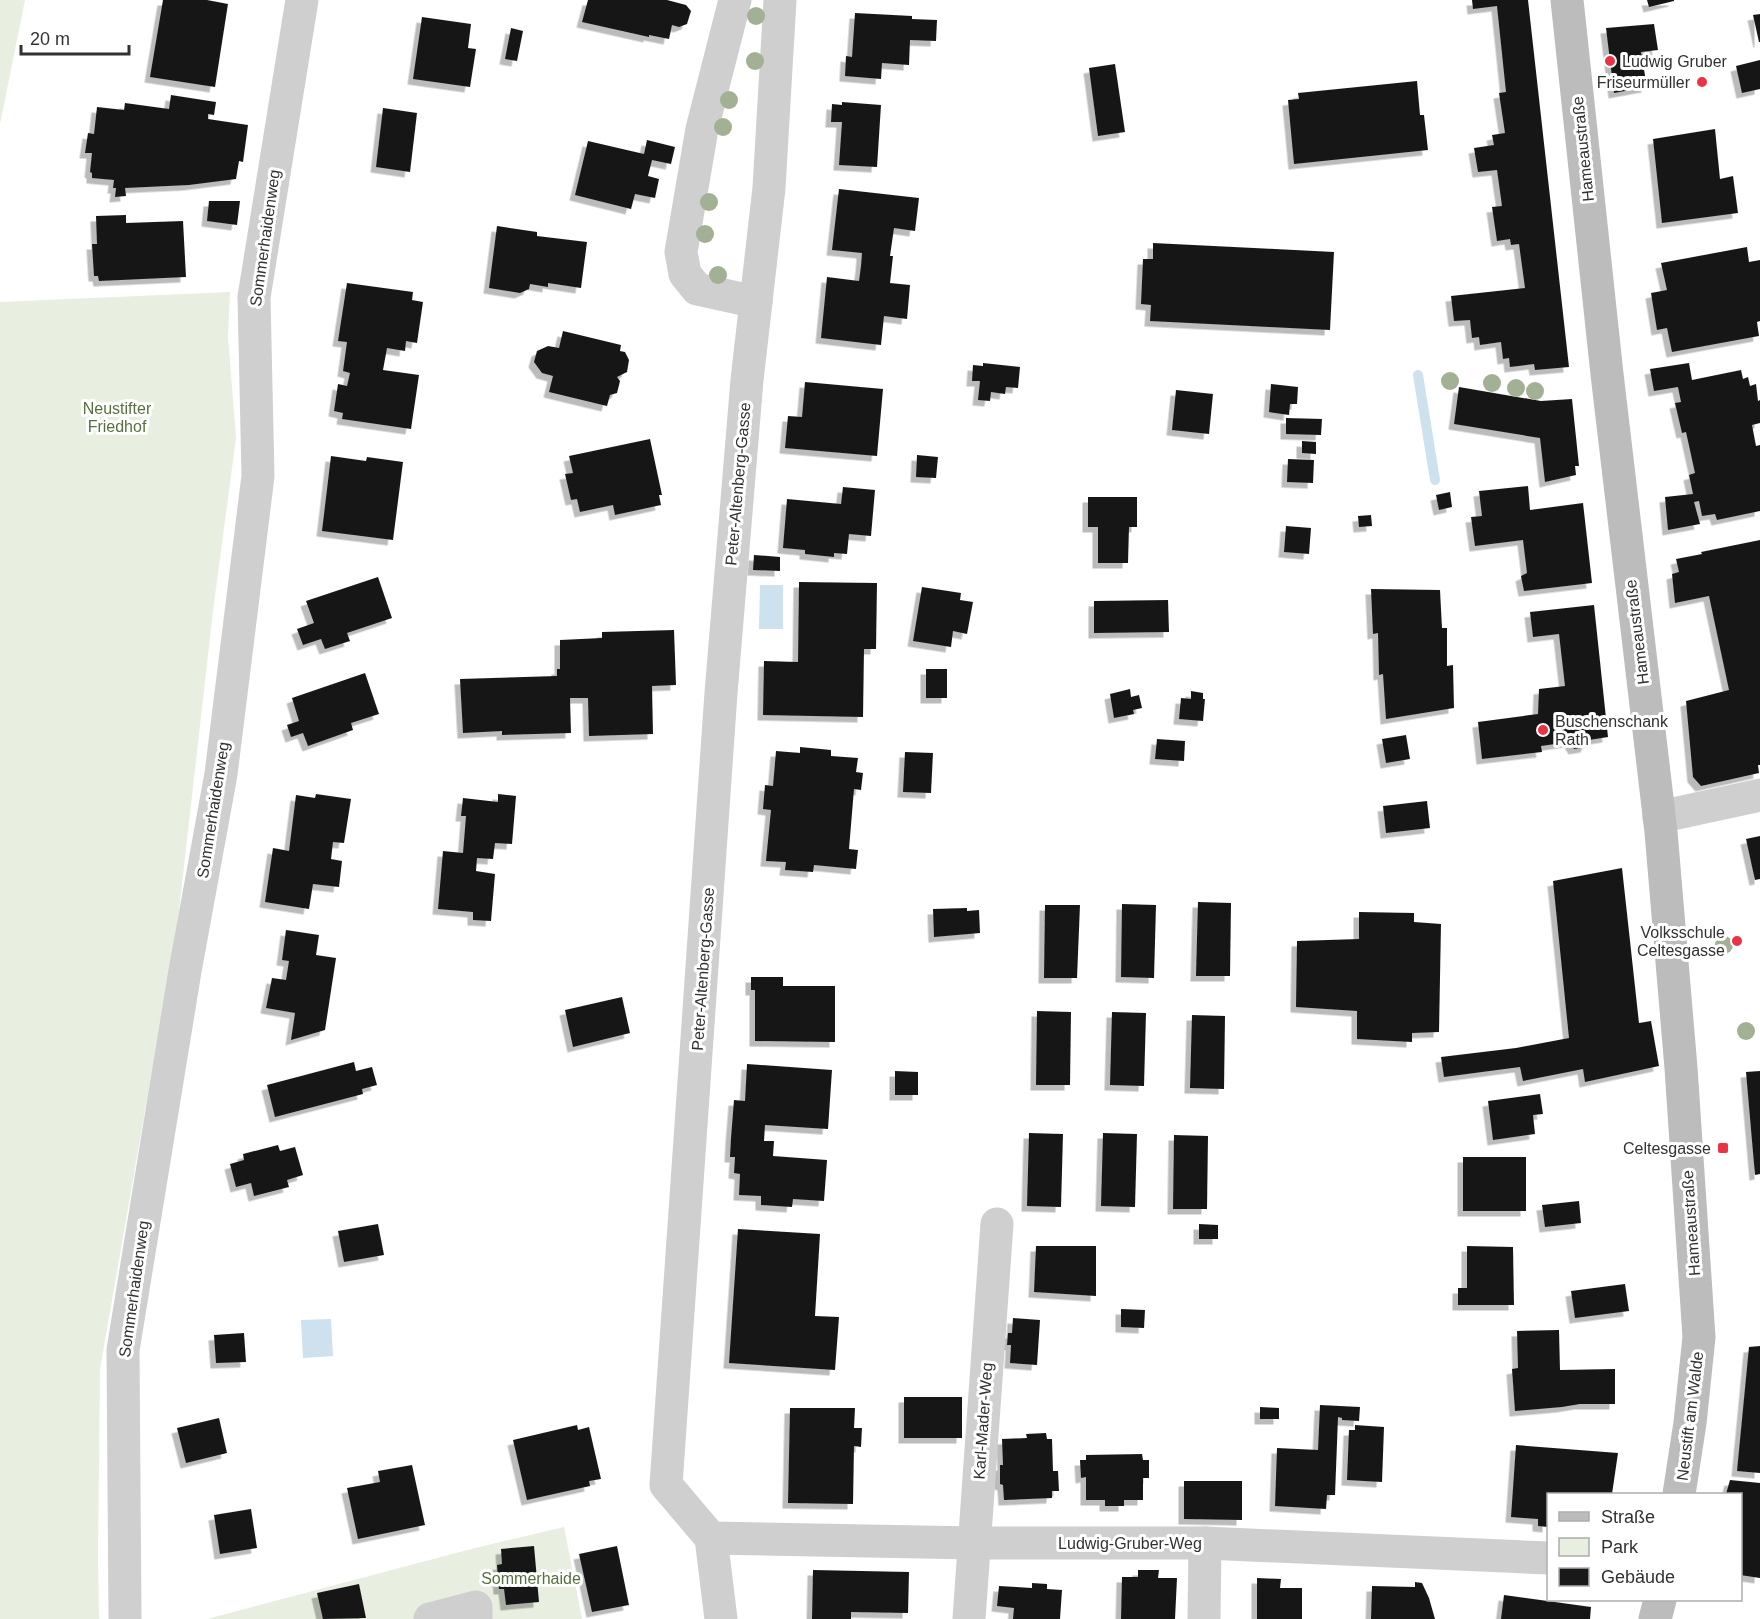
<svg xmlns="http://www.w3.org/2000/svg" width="1760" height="1619" font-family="Arial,sans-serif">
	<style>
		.green { fill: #e8eee0 }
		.water { fill: #cde2ee }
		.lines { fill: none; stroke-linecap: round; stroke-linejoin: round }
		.stream { stroke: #cde2ee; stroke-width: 10 }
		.building { fill: #191919; filter: url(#shadow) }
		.minor { stroke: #cfcfcf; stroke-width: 33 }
		.secondary { stroke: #bcbcbc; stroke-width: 33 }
		.tree { fill: #a2b094 }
		.poi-dot { fill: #ea3345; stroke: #fff; stroke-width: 2 }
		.labels { text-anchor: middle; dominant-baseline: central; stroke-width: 6; stroke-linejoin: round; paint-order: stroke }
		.poi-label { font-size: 16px; fill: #323232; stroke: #fff; text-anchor: end }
		.street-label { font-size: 16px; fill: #323232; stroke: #fff }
		.park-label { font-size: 16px; fill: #56703d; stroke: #fff }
	</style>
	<defs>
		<filter id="shadow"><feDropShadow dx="-5.5" dy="5.5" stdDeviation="0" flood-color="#0004"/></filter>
	</defs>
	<rect width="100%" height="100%" fill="#fff"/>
	<g class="green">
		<polygon points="0,0 25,0 0,124"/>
		<polygon points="230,292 228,337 236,438 213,611 177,928 100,1369 98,1555 99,1619 0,1619 0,302"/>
		<polygon points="564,1527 582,1619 207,1619 475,1548"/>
	</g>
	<g class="water">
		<polygon points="760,585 783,585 783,629 759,629"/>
		<polygon points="331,1319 333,1356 303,1358 301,1320"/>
	</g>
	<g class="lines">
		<polyline class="stream" points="1418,375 1435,480"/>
	</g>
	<g class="building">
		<polygon points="163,0 207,0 228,4 215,87 150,77"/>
		<polygon points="588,0 667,0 686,5 691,11 687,24 679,27 672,25 669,39 649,35 649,37 582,22"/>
		<polygon points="1472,0 1528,0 1569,367 1535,370 1534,364 1510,367 1509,358 1503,359 1501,342 1480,345 1479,337 1472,338 1470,320 1454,321 1451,296 1525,288 1519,244 1511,245 1510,239 1497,241 1492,207 1502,206 1497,170 1478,172 1474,148 1494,145 1492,135 1505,133 1499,93 1506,92 1497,6 1473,9"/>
		<polygon points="1647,0 1674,0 1674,1 1649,7"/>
		<polygon points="855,13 912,16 912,19 937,20 936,41 910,40 909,65 882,63 881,79 845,76 846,56 852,57"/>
		<polygon points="1760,14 1760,42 1759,42 1753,15"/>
		<polygon points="422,17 471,24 468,48 476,49 470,87 413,79"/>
		<polygon points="1654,24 1658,50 1641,52 1647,87 1614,93 1606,28"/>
		<polygon points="511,28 523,31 517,61 505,59"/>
		<polygon points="1760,60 1760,89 1742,93 1736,66"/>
		<polygon points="1115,64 1125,132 1098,136 1089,68"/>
		<polygon points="1417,81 1420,115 1424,115 1428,150 1294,164 1288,100 1299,99 1298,93"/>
		<polygon points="171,95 216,102 214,115 208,114 208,119 248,125 243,162 239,161 236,179 189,185 125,188 126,196 115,197 116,188 113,188 114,180 92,178 92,173 90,172 92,153 85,153 88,133 94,134 97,107 124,110 125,103 169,109"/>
		<polygon points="842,102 881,105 877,167 839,165 842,122 831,122 832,104 842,105"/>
		<polygon points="383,108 417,113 410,172 376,167"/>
		<polygon points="1715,129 1720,179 1733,176 1738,213 1662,223 1653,139"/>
		<polygon points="647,140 675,147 671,164 652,160 648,176 659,179 655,198 635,194 631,209 575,195 588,141 644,154"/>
		<polygon points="839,189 919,198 915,231 894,228 890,256 893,256 890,283 910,285 907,319 884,316 881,345 821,338 827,277 859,281 861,266 862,253 832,250"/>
		<polygon points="209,201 240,201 237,225 207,221"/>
		<polygon points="126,215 126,223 183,221 186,277 99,281 98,276 94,276 92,244 97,244 96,216"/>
		<polygon points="497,226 537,232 537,236 587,242 581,288 548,283 548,287 530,284 529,289 520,293 489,288"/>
		<polygon points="1153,243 1334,252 1330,330 1150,321 1151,305 1141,304 1143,259 1153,259"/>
		<polygon points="1747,247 1749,262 1760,260 1760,321 1757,322 1759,336 1672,352 1667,328 1657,330 1651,293 1667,290 1661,263"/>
		<polygon points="347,283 413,292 412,300 423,302 417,343 406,341 405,351 387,348 383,370 419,375 411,429 342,419 343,413 334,411 338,384 347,386 350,373 343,371 347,342 338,341"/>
		<polygon points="563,331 621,345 620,351 625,352 629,360 627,372 617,377 620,381 617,393 610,395 607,406 549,392 553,376 542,373 534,362 537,351 548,346 559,348"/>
		<polygon points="983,363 1020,367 1018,388 1006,387 1005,394 991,392 990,401 978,400 980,381 972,381 973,365 983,366"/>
		<polygon points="1689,363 1692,380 1741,370 1743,379 1748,377 1750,386 1756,384 1758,401 1760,400 1760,423 1752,425 1756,446 1760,445 1760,511 1717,520 1715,514 1702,516 1699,501 1694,502 1700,524 1668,530 1665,497 1693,494 1689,475 1695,473 1686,432 1682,433 1675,403 1681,402 1678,387 1654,391 1650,369"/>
		<polygon points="805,382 883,389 877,456 785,448 788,416 802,417"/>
		<polygon points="1271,384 1298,387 1297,404 1290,404 1289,415 1269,412"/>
		<polygon points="1459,387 1541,401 1572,399 1579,466 1575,466 1576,475 1545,482 1540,438 1454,424"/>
		<polygon points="1176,390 1213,394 1209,434 1172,430"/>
		<polygon points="1286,418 1322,419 1321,435 1286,434"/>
		<polygon points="650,439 662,495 659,495 661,505 615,515 613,505 580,512 577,499 571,500 565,474 573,473 569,456"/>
		<polygon points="1302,441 1316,442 1316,454 1302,453"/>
		<polygon points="917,455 938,457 936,478 916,477"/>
		<polygon points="331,456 366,461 367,457 403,462 393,540 322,531"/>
		<polygon points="1288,459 1314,460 1313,483 1287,482"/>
		<polygon points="1528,486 1530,510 1583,503 1592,583 1524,591 1521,576 1527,573 1523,540 1475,546 1471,517 1482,516 1479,491"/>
		<polygon points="843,487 875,490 871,536 849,534 847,554 834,553 834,557 805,554 805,550 783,548 787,499 841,504"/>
		<polygon points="1450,492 1452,507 1439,510 1436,495"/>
		<polygon points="1088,497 1137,497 1137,527 1129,527 1128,563 1098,563 1098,527 1088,527"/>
		<polygon points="1371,515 1372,526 1359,527 1358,516"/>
		<polygon points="1286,526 1311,528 1309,554 1284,552"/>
		<polygon points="1760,540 1760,765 1758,765 1759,773 1701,786 1693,777 1686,701 1729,690 1709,596 1675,603 1672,574 1679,572 1676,559 1702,554 1701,552"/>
		<polygon points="754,555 780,557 780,571 753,570"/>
		<polygon points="378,577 392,618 347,633 350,641 325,649 321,639 303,645 297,629 314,623 306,601"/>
		<polygon points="799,582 877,583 876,649 864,649 863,717 763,715 764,661 798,662"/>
		<polygon points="922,587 961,593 960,600 973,602 967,634 953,631 951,647 913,641"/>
		<polygon points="1371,589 1440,590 1442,628 1447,628 1447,666 1453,665 1454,708 1386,719 1383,674 1379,675 1378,633 1373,634"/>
		<polygon points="1168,600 1169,632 1094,633 1094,601"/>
		<polygon points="1594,605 1608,737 1589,740 1586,747 1574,749 1570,742 1541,746 1542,752 1482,759 1478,722 1538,714 1539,689 1565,686 1559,634 1533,637 1530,612"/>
		<polygon points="674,630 676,685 652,686 653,734 589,736 588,698 570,698 571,733 502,735 502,731 463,733 460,679 557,676 557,669 560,669 560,640 602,638 602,632"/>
		<rect x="926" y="669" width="21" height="29"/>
		<polygon points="365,673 379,714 351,723 353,730 308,746 303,733 291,737 287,725 299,721 292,698"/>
		<polygon points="1130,689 1131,697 1139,695 1142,708 1133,710 1134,714 1114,718 1110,694"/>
		<polygon points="1191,691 1203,693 1203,699 1205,699 1203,721 1179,719 1181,698 1191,699"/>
		<polygon points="1406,735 1410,759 1386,763 1382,739"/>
		<polygon points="1157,739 1185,741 1184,761 1155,759"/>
		<polygon points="800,747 831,750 831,756 858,758 856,772 863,773 861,790 854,789 849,849 858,850 856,869 814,865 813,872 785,870 786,862 766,861 771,810 763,809 765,785 773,786 776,751 800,753"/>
		<polygon points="905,752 933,753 931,793 903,792"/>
		<polygon points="316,794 351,799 344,843 333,842 331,859 342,861 339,887 313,884 309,909 265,902 273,848 289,851 296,795 315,798"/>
		<polygon points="498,794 516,796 512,844 495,843 493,859 477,858 476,871 495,874 491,921 473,920 473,912 438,909 443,851 463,853 466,816 461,816 463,798 498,802"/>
		<polygon points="1427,801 1430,828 1386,833 1383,806"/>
		<polygon points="1760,836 1760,879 1755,880 1746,839"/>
		<polygon points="1622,868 1639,1023 1651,1021 1659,1066 1585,1082 1583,1069 1523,1081 1520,1067 1444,1077 1441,1057 1516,1048 1569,1038 1553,881"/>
		<polygon points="1198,902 1231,903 1230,976 1196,976"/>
		<polygon points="1122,904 1156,905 1154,978 1121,977"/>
		<polygon points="1045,905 1080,905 1077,978 1044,978"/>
		<polygon points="967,908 967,911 979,910 980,933 934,937 933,909"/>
		<polygon points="1359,912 1414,913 1414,922 1441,924 1439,1032 1412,1033 1412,1042 1357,1039 1357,1011 1296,1007 1297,941 1359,939"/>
		<polygon points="286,930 319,935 316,955 336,958 325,1030 291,1040 295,1013 266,1008 272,978 286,980 289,961 282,960"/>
		<polygon points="751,977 783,977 783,986 835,986 835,1042 755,1041 755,990 751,990"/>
		<polygon points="622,997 630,1033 573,1047 565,1010"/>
		<polygon points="1037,1011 1071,1012 1070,1085 1036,1085"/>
		<polygon points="1112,1012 1146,1013 1144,1086 1110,1085"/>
		<polygon points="1192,1015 1225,1016 1224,1089 1190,1088"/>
		<polygon points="354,1062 356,1071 372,1067 377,1085 362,1089 363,1094 275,1117 267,1085"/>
		<polygon points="747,1064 832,1070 828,1129 765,1125 764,1141 774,1141 773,1156 827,1160 824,1201 793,1199 792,1207 761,1205 761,1196 739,1195 740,1174 734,1173 735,1157 730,1157 731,1138 734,1100 745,1101"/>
		<polygon points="895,1071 918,1072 918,1095 895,1095"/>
		<polygon points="1760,1071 1760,1174 1755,1175 1746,1072"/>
		<polygon points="1540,1094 1543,1114 1533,1115 1535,1134 1493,1140 1488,1101"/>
		<polygon points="1029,1133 1063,1134 1061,1207 1027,1206"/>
		<polygon points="1103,1133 1137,1134 1135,1207 1101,1206"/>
		<polygon points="1174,1135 1208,1136 1207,1209 1173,1209"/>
		<polygon points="278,1145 280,1151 295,1147 303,1175 287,1180 289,1187 254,1196 251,1183 236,1187 230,1164 244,1160 243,1154"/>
		<rect x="1463" y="1157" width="63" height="54"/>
		<polygon points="1579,1201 1581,1223 1545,1227 1542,1205"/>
		<polygon points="378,1224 384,1255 344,1262 338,1231"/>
		<polygon points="1199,1224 1218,1225 1218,1239 1199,1239"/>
		<polygon points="738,1229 820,1234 815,1316 839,1317 835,1370 729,1363"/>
		<polygon points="1036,1246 1096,1246 1096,1296 1034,1292"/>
		<polygon points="1467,1246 1513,1247 1514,1305 1458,1305 1458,1288 1467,1288"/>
		<polygon points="1625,1284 1629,1311 1575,1318 1571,1291"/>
		<polygon points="1121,1309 1145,1310 1144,1328 1121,1327"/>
		<polygon points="1013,1318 1040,1320 1037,1365 1010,1363 1011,1345 1007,1345 1008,1333 1012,1333"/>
		<polygon points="1559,1330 1560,1370 1615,1369 1615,1404 1580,1404 1562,1407 1515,1411 1512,1369 1518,1368 1517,1331"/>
		<polygon points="244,1333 246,1362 216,1363 214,1335"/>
		<polygon points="1760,1346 1760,1473 1737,1471 1749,1347"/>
		<rect x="904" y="1397" width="58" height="41"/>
		<polygon points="1320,1405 1360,1407 1359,1421 1342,1420 1342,1418 1338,1417 1335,1495 1327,1495 1326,1509 1275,1506 1277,1448 1318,1450"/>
		<polygon points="1260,1407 1279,1408 1279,1419 1260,1419"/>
		<polygon points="790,1408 855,1408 854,1428 862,1428 861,1447 854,1446 853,1504 788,1503"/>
		<polygon points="219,1418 227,1453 186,1463 177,1428"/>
		<polygon points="577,1425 578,1430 589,1427 601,1479 589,1481 590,1486 527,1500 513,1440"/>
		<polygon points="1355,1425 1384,1427 1382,1482 1347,1480 1349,1430 1355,1430"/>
		<polygon points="1046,1433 1047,1439 1052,1439 1053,1471 1058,1471 1059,1491 1052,1491 1052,1498 1004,1500 1003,1485 1000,1484 1000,1465 1003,1465 1002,1439 1027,1438 1026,1434"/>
		<polygon points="1516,1445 1618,1453 1612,1494 1548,1494 1548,1527 1538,1526 1538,1519 1511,1517"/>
		<polygon points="1142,1454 1143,1460 1149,1460 1149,1478 1143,1478 1143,1500 1124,1500 1124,1506 1105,1506 1105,1500 1086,1500 1086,1477 1081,1478 1080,1460 1086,1460 1086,1455"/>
		<polygon points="412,1465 425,1525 358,1539 347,1488 380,1482 378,1471"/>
		<polygon points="1730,1480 1760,1483 1760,1578 1740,1575 1740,1494 1726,1494"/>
		<polygon points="1184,1481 1242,1481 1242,1520 1184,1519"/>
		<polygon points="251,1509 257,1548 220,1554 214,1515"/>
		<polygon points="534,1546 539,1602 506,1605 504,1589 499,1589 497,1565 502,1564 501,1549"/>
		<polygon points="617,1546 629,1605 592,1612 579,1554"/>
		<polygon points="813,1570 909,1572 908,1613 851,1612 851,1619 812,1619"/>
		<polygon points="1138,1570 1159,1570 1158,1578 1177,1578 1175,1619 1121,1619 1122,1577 1138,1577"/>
		<polygon points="1257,1578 1281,1579 1280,1588 1302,1588 1302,1619 1257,1619"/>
		<polygon points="1415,1582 1422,1583 1429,1598 1435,1619 1371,1619 1372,1586 1415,1587"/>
		<polygon points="1032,1583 1047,1584 1047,1589 1062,1590 1060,1619 1013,1619 1014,1608 997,1606 999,1586 1032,1588"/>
		<polygon points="359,1584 366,1618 323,1619 317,1593"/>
		<polygon points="1504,1595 1591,1607 1590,1619 1501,1619"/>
	</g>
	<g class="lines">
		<g class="minor">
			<polyline points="735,0 702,129 681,252 685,274 697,289 756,302"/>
			<polyline points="1659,817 1760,795"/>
			<polyline points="711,1538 975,1543 1205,1543 1548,1558"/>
			<polyline points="125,1619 123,1350 185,971 221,774 258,476 254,297 302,0"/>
			<polyline points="430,1619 476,1607 476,1619"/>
			<polyline points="721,1619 711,1538 666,1485 721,693 747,380 769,188 780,0"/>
			<polyline points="969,1619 997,1224"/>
			<polyline points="1204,1619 1205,1543"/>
		</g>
		<g class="secondary">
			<polyline points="1567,0 1607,374 1661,832 1681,1068 1699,1337 1690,1423 1679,1494"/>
			<polyline points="1655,1619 1660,1600"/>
		</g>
	</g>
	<g class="tree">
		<circle cx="756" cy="16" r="9"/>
		<circle cx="755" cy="61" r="9"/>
		<circle cx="729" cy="100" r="9"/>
		<circle cx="723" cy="127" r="9"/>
		<circle cx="709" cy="202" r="9"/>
		<circle cx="705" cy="234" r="9"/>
		<circle cx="718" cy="275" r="9"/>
		<circle cx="1450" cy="381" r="9"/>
		<circle cx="1492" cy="383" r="9"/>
		<circle cx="1516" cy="388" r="9"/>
		<circle cx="1535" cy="391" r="9"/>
		<circle cx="1724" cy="945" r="9"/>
		<circle cx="1746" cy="1031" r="9"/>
	</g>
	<g class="poi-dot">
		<circle cx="1610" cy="61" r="6"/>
		<circle cx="1702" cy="82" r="6"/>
		<circle cx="1543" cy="730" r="6"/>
		<circle cx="1737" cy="941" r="6"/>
		<rect x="1717" y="1142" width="12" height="12" rx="3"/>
	</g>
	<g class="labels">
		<g class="poi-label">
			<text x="1622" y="61" text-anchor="start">Ludwig Gruber</text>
			<text x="1690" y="82">Friseurmüller</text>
			<text x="1555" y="721" text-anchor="start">Buschenschank<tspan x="1555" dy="18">Rath</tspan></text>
			<text x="1725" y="932">Volksschule<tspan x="1725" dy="18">Celtesgasse</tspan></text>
			<text x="1711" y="1148">Celtesgasse</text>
		</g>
		<g class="street-label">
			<text transform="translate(1583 149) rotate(-96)">Hameaustraße</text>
			<text transform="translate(265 238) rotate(-82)">Sommerhaidenweg</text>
			<text transform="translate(738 484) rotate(-85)">Peter-Altenberg-Gasse</text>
			<text transform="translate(1637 632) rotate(-97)">Hameaustraße</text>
			<text transform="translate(213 810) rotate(-81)">Sommerhaidenweg</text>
			<text transform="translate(703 969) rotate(-86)">Peter-Altenberg-Gasse</text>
			<text transform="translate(1691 1223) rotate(-94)">Hameaustraße</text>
			<text transform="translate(134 1289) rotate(-82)">Sommerhaidenweg</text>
			<text transform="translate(1690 1416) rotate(-83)">Neustift am Walde</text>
			<text transform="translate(983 1421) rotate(-86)">Karl-Mader-Weg</text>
			<text x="1130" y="1543">Ludwig-Gruber-Weg</text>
		</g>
		<g class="park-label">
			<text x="117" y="408">Neustifter<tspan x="117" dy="18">Friedhof</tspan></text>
			<text x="531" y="1578">Sommerhaide</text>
		</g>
	</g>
	<rect x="1547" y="1493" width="195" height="108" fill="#ffffff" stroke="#adadad" stroke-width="1.5"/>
	<rect x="1559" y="1512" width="30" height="9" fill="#bcbcbc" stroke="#adadad" stroke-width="1.5"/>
	<text x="1601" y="1523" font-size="18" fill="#323232">Straße</text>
	<rect x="1559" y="1538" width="30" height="18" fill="#e8eee0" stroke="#adadad" stroke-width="1.5"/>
	<text x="1601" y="1553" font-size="18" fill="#323232">Park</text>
	<rect x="1559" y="1568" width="30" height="18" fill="#191919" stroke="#adadad" stroke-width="1.5"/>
	<text x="1601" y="1583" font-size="18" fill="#323232">Gebäude</text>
	<path d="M21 45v9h108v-9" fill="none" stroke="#323232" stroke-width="3"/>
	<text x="30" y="45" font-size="18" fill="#323232" stroke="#ffffff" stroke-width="4.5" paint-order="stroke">20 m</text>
</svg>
